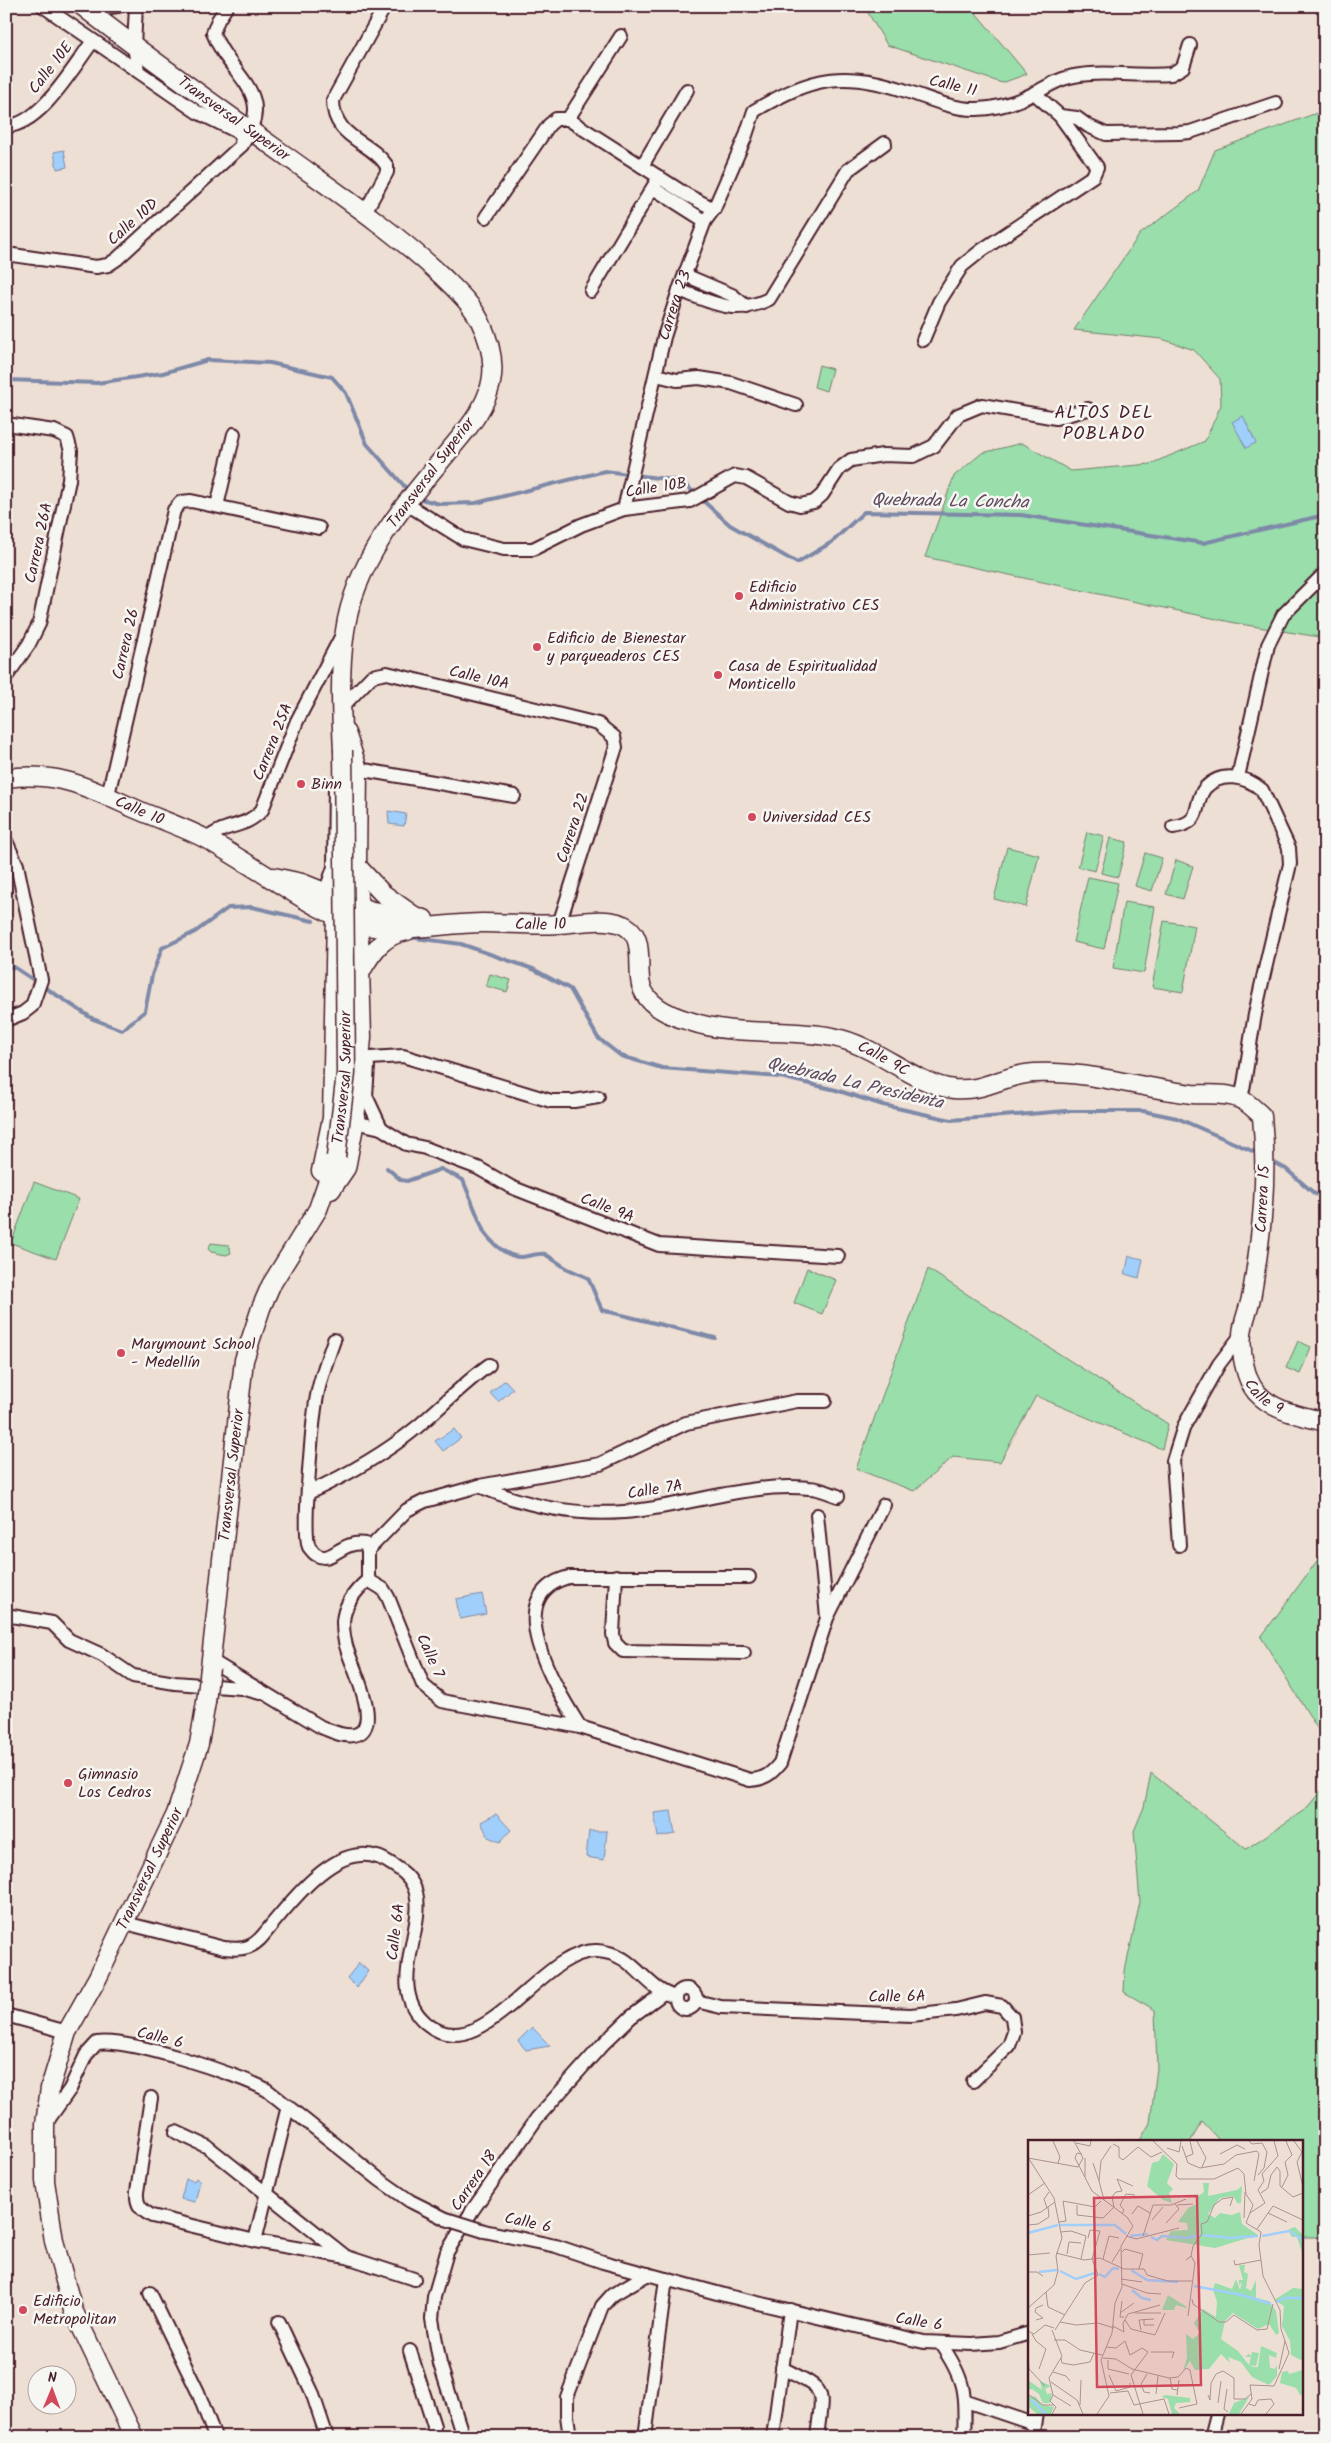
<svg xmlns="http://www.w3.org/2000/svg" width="1331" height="2443" font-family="Kalam,sans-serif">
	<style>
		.green { fill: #99deab; stroke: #727e6b }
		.water { fill: #a0cffb; stroke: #7e89a8 }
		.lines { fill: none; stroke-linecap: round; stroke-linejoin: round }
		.stream { stroke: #7e89a8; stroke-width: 4 }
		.street-casing { stroke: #4a1f2b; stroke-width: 16 }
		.secondary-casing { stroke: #4a1f2b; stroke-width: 21 }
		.street { stroke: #f6f6f2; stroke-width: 12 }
		.secondary { stroke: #f6f6f2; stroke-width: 18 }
		.street-bridge-casing { stroke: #4a1f2b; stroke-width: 16; stroke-linecap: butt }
		.secondary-bridge-casing { stroke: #4a1f2b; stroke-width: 21; stroke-linecap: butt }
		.street-bridge { stroke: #f6f6f2; stroke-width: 12 }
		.secondary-bridge { stroke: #f6f6f2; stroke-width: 18 }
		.poi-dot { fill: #d1495b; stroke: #f6f6f2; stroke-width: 2 }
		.labels { text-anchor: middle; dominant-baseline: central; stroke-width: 5; stroke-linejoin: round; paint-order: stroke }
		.street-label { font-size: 16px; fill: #4a1f2b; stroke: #f6f6f2 }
		.poi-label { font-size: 16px; fill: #4a1f2b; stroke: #f6f6f2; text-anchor: start }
		.neighbourhood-label { font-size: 18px; letter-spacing: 1px; fill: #4a1f2b; stroke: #f6f6f2 }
		.water-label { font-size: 18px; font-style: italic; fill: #604b5f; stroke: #f6f6f2 }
		.inset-river { fill: none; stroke: #a0cffb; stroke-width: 2.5 }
		.inset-road { fill: none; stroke: #ac9290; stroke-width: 1 }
		.view { fill: #d1495b; fill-opacity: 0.15; stroke: #d1495b; stroke-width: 2.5 }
		.inset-edge { fill: none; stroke: #4a1f2b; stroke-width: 2.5 }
	</style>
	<rect width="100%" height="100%" fill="#eedfd4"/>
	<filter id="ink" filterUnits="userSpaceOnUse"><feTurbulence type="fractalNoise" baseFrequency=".02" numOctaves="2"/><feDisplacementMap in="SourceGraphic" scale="10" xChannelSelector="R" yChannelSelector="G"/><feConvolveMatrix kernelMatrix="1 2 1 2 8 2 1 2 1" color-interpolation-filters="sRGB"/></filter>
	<g filter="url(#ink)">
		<g class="green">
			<polygon points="864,6 970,6 1027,74 1002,83 887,45"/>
			<polygon points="1325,110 1325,638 1240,624 925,557 954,476 982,453 1022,443 1071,471 1150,464 1205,441 1221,405 1220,379 1194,350 1162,339 1074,330 1140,234 1198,191 1215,150"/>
			<polygon points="819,365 832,369 826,391 814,387"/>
			<polygon points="1087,832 1104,836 1095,871 1078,867"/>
			<polygon points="1110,838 1127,842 1118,877 1101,873"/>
			<polygon points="1007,847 1039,855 1026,907 994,899"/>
			<polygon points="1145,853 1162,858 1152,891 1135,886"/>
			<polygon points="1176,860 1193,866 1183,899 1166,894"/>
			<polygon points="1088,877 1118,883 1104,949 1073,942"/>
			<polygon points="1124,902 1155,907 1144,973 1113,968"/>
			<polygon points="1164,921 1195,926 1183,992 1152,987"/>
			<polygon points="490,974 511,980 507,992 486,986"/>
			<polygon points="34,1182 79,1199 56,1259 11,1243"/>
			<polygon points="211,1243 229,1245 231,1253 226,1255 211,1252 208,1249"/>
			<polygon points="807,1268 836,1280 822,1314 794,1303"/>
			<polygon points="928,1269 1168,1424 1162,1449 1036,1396 1000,1462 953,1457 914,1491 856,1469"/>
			<polygon points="1298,1341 1311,1347 1300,1374 1286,1368"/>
			<polygon points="1325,1550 1325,1741 1261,1637"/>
			<polygon points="1151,1773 1246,1849 1306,1809 1325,1786 1325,2237 1302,2237 1302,2142 1221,2142 1202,2122 1190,2142 1139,2142 1150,2123 1157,2068 1155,2010 1124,1992 1125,1971 1140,1902 1134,1831 1144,1807"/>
		</g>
		<g class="water">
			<polygon points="64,150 67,167 57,169 54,152"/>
			<polygon points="1243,416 1256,443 1246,448 1232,422"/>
			<polygon points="388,811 406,814 404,826 389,824"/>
			<polygon points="1129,1256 1143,1259 1139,1278 1125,1274"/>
			<polygon points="505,1380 513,1389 498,1402 490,1393"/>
			<polygon points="454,1429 461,1438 443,1451 435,1441"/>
			<polygon points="482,1594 486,1614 460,1619 456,1599"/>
			<polygon points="671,1811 675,1834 658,1837 654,1813"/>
			<polygon points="496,1814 511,1830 500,1842 488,1837 481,1822"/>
			<polygon points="589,1831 607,1831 604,1860 586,1857"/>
			<polygon points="359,1963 368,1971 357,1988 347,1978"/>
			<polygon points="532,2027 550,2046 526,2050 518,2041"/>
			<polygon points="196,2178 200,2181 195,2202 181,2199 186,2179 194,2181"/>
		</g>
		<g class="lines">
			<g class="stream">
				<polyline points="6,380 97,383 163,373 208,360 270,363 332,377 346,393 367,444 406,488"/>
				<polyline points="417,498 440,504 476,503 605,471 681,481 730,525 797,563 832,542 864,512 1021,515 1203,543 1325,515"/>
				<polyline points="408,937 461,944 533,969 570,989 598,1038 621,1056 662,1068 780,1077 836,1090 883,1105 951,1120 1066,1111 1143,1111 1177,1118 1259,1154"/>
				<polyline points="6,968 14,967 93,1019 122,1030 145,1011 152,975 162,948 195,932 228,908 252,907 313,921"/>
				<polyline points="1269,1160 1286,1169 1315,1194 1325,1196"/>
				<path d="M387 1168 401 1180 407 1181 441 1169 463 1180 484 1232C491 1242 507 1258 522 1257 530 1256 537 1253 545 1254L566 1268 588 1278 602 1310 715 1338"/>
			</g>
			<defs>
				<g id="street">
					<polyline points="43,6 197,112 236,131 240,134 242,145"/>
					<polyline points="136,6 134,46 138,71"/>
					<polyline points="87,10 118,6"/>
					<polyline points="1060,116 1077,118 1088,126 1106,134 1179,133 1190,132 1276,103"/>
					<polyline points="568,119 621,36"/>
					<path d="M6 126C40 126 74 66 93 41"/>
					<polyline points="642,166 687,90"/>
					<polyline points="653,188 705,221"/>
					<path d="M365 212 387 172V166C370 140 333 139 333 100L385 6"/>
					<polyline points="486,217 549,125 556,119 568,119 687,195 714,209"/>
					<path d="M6 254 96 267 108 265 117 259 242 145C278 92 230 78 213 33L218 20 227 6"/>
					<polyline points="685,275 732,295 747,307"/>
					<path d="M679 290C713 303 734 316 769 299L848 170 885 143"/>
					<polyline points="591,291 659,177"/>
					<polyline points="923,340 939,302 962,266 982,250 1093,176 1097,167 1060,116 1034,93"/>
					<polyline points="656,375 677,380 699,378 731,383 796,405"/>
					<polyline points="6,424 54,431 67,437 71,451 69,480 39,624 29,644 6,677"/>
					<polyline points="405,503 463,539 504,549 533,549 581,525 624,509 690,501 735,476 746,478 789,502 800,505 814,502 822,495 839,469 851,460 883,455 913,456 934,446 958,415 982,405 1056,418 1088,409"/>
					<polyline points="217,506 234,434"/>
					<path id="s1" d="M624 509 664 337 679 290 705 221 714 209 745 138 754 111C813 76 845 69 912 93 933 100 955 110 977 109 997 109 1017 102 1035 93 1045 88 1055 81 1066 78 1094 69 1140 77 1171 74L1183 67 1190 45"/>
					<polyline points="340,709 372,676 387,673 598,724 614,737 616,747 559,924"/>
					<polyline points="358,769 514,796"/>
					<polyline points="1238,777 1268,645 1283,615 1325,573"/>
					<polyline points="108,795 174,510 181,502 191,501 319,528"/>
					<path d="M1173 827C1205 823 1192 804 1205 788 1221 771 1246 776 1262 790L1289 848 1290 864C1279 911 1267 958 1257 1005 1250 1036 1248 1068 1241 1099"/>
					<path d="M207 839C225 823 245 829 262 810L297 721 341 637"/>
					<polyline points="6,841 17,865 41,980 32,1006 23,1013 6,1020"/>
					<polyline points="325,893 334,867 335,785"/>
					<polyline points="353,1059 403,1056 551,1101 574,1101 598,1097"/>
					<polyline points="368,1066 366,1096 381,1128"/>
					<polyline points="346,1120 381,1128 406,1144 425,1148 478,1168 511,1187 659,1245 838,1256"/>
					<path d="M334 1340C328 1357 322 1373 318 1391 313 1413 302 1530 309 1547 311 1549 314 1554 317 1555 332 1564 341 1540 365 1544L368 1550"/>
					<path d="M479 1486C526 1506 572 1516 624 1512 685 1507 747 1482 809 1488 819 1488 829 1493 838 1496"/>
					<path d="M308 1493C347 1475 383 1455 416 1428 441 1407 463 1384 489 1365"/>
					<polyline points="817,1515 827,1617"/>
					<polyline points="1179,1545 1173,1461 1184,1426 1219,1364 1242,1334"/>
					<polyline points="616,1576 613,1634 615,1643 623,1651 744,1653"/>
					<path d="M368 1580 383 1589 388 1597 423 1685 442 1701 580 1727 750 1780C765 1779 771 1774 780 1763L827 1618 884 1505"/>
					<polyline points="368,1580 368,1550 407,1510 425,1501 479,1486 600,1464 686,1423 797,1401 825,1401"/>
					<polyline points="6,1615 52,1623 69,1640 102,1655 133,1676 175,1683 241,1688 260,1693"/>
					<path d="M210 1660 321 1727C331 1731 343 1737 354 1735 384 1730 353 1668 348 1652 345 1644 343 1631 343 1622 344 1605 356 1590 368 1580"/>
					<path d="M580 1727C557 1690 497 1595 569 1577H749"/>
					<path d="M125 1923 224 1948C232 1949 242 1950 250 1946 260 1942 267 1930 274 1922 294 1898 328 1856 361 1855 373 1854 384 1859 393 1865 401 1870 408 1875 412 1883 434 1919 381 1985 426 2023 483 2071 541 1948 597 1951 636 1953 643 1989 676 1997"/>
					<circle cx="686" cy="1999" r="10"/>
					<polyline points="696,2001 721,2007 911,2015 956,2010 985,2003 1002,2006 1012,2017 1014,2032 1009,2046 973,2081"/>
					<polyline points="6,2015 67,2032"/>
					<path d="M151 2098 137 2192C136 2205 141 2210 152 2216L255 2241 347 2257 414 2279"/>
					<path d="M46 2123 70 2089 86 2055 97 2043C127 2038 238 2074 267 2090L380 2180 410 2201 446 2219"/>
					<polyline points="176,2132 208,2147 345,2256"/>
					<polyline points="484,2231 556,2246 603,2262 728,2296 924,2342 972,2344 999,2342 1030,2333"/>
					<polyline points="255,2241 288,2106"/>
					<polyline points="150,2293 198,2392 215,2437"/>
					<polyline points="279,2322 312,2392 327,2437"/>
					<path d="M940 2343C965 2379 966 2393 964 2437"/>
					<polyline points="410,2351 434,2426 433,2437"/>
					<path d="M782 2368C828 2392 823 2386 817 2437"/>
					<polyline points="966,2401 1034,2424"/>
					<polyline points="463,2437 440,2364 432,2319 434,2297 447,2252 472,2211 537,2118 603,2044 631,2017 662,1994"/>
					<polyline points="570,2437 567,2416 567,2397 602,2306 612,2295 648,2274"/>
					<polyline points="645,2437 666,2279"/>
					<polyline points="773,2437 790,2310"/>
					<polyline points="1032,2437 1036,2414"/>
					<polyline points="1211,2437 1217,2414"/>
				</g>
				<g id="secondary">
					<path id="s2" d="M82 6C156 64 233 118 310 173 355 205 401 238 442 276 456 290 471 303 480 321 502 366 494 397 463 434 415 493 356 553 345 631 339 670 341 711 343 750"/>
					<path id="s3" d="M6 778C62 771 90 789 138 810 161 820 186 828 208 840 224 849 240 859 256 869 289 889 320 913 359 924 400 935 442 923 483 923 509 923 534 926 559 924 578 923 604 917 621 924 647 934 636 965 641 985 647 1006 671 1016 689 1021 736 1037 786 1028 833 1037 878 1046 913 1084 954 1089 985 1092 1006 1074 1034 1073 1087 1070 1140 1088 1192 1094 1207 1095 1226 1092 1240 1099 1248 1102 1255 1110 1262 1116 1268 1176 1262 1233 1252 1293 1250 1307 1243 1320 1242 1334 1240 1350 1245 1379 1256 1392 1274 1412 1300 1415 1325 1422"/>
					<polyline points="357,866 382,893 413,915"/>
					<polyline points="274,877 302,883 372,911 424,919"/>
					<path d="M361 971C373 951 383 935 407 931"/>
					<polyline points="321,1171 332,1118 336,915"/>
					<polyline points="331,1190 346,1168 355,1121 362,1037 357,866 358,769 346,733"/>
					<path id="s4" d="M210 1668 244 1360 261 1308 271 1285 318 1209 336 1157"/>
					<path id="s5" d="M134 2437 73 2310 54 2241 45 2181V2124L50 2088 67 2032 98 1977 176 1814 199 1744 206 1702"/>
				</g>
			</defs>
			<use href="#street" class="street-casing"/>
			<use href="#secondary" class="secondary-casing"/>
			<use href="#street" class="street"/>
			<use href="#secondary" class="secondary"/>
			<defs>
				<polyline id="street-bridge" points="446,2219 484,2231"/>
				<g id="secondary-bridge">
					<path id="s6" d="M336 1157 346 1073 343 750"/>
					<polyline points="206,1702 210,1668"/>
				</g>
			</defs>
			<use href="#street-bridge" class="street-bridge-casing"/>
			<use href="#secondary-bridge" class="secondary-bridge-casing"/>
			<use href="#street-bridge" class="street-bridge"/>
			<use href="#secondary-bridge" class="secondary-bridge"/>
		</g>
	</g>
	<g class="poi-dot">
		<circle cx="739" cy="596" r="5"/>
		<circle cx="537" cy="647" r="5"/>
		<circle cx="718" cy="675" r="5"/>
		<circle cx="301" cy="784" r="5"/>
		<circle cx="752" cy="817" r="5"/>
		<circle cx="121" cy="1353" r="5"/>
		<circle cx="68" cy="1783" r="5"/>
		<circle cx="23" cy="2310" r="5"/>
	</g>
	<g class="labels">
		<g class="street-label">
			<text transform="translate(51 68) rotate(-52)">Calle 10E</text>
			<text transform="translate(953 86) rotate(13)">Calle 11</text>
			<text stroke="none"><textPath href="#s2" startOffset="189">Transversal Superior</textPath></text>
			<text transform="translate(133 222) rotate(-42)">Calle 10D</text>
			<text stroke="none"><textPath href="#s1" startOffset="210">Carrera 23</textPath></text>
			<text transform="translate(431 473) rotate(-53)">Transversal Superior</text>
			<text transform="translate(656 488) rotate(-9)">Calle 10B</text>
			<text transform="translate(39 543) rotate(-78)">Carrera 26A</text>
			<text transform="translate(126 644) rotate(-77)">Carrera 26</text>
			<text transform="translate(479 678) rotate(13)">Calle 10A</text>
			<text transform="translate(273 742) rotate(-68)">Carrera 25A</text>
			<text stroke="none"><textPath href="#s3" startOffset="140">Calle 10</textPath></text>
			<text transform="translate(573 828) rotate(-72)">Carrera 22</text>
			<text stroke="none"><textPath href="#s3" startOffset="570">Calle 10</textPath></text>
			<text stroke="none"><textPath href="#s3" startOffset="982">Calle 9C</textPath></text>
			<text stroke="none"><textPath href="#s6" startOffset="80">Transversal Superior</textPath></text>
			<text transform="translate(1263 1199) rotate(-87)">Carrera 15</text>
			<text transform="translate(607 1208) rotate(21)">Calle 9A</text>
			<text stroke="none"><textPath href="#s3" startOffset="1668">Calle 9</textPath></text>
			<text stroke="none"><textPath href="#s4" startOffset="194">Transversal Superior</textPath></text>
			<text transform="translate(655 1490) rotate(-9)">Calle 7A</text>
			<text transform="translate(430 1656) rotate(66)">Calle 7</text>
			<text stroke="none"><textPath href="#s5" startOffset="608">Transversal Superior</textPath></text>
			<text transform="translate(396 1932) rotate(-83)">Calle 6A</text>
			<text transform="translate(897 1997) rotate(-1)">Calle 6A</text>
			<text transform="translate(160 2038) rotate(14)">Calle 6</text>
			<text transform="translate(474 2181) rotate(-56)">Carrera 18</text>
			<text transform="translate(528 2223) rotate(12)">Calle 6</text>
			<text transform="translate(919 2322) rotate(9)">Calle 6</text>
		</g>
		<g class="poi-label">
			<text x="749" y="587">Edificio<tspan x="749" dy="18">Administrativo CES</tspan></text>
			<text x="547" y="638">Edificio de Bienestar<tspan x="547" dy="18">y parqueaderos CES</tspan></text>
			<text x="728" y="666">Casa de Espiritualidad<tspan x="728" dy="18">Monticello</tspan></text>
			<text x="311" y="784">Binn</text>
			<text x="762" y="817">Universidad CES</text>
			<text x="131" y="1344">Marymount School<tspan x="131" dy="18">- Medellín</tspan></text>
			<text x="78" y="1774">Gimnasio<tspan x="78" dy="18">Los Cedros</tspan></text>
			<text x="33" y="2301">Edificio<tspan x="33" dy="18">Metropolitan</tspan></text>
		</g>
		<g class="neighbourhood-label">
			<text x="1104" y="413">ALTOS DEL<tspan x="1104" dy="21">POBLADO</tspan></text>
		</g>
		<g class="water-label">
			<text transform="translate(950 502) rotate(1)">Quebrada La Concha</text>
			<text transform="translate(855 1084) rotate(13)">Quebrada La Presidenta</text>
		</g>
	</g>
	<g transform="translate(1028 2140)">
		<rect width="275" height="275" fill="#eedfd4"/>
		<path d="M135 14 146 24 139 43 145 49 141 53 144 63 135 60 119 46 124 23 131 21ZM175 43H181L180 56 209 50 214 46 213 62 210 64 205 56 192 58 180 74 187 78 192 73 204 75 212 72 214 84 230 95 187 108 138 100 143 91 160 90 159 83 150 82 160 68 169 64 170 56 176 52ZM267 87 275 95V115L269 97H264L262 94 261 89ZM211 125H217L216 132 220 134 218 148 223 151 228 140V158L241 161 248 171 251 193 248 195 241 184 230 189 205 173 197 181 193 199 210 211 221 225 223 217H217L221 214 223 216 224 212 231 213 228 226 222 225 225 227H230L233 206 249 213 248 218 241 215 242 228 247 229 249 225V236L241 245 224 237 213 222 200 217 202 223 193 214 181 229 167 230 162 221 155 231 159 217 158 194 165 199 172 193 166 183 175 169 188 177 189 162 185 150 187 143 204 149 208 139 212 150 214 142 211 145V140H215ZM265 148 275 149V221L263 215 262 201 254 186 256 166 246 160ZM140 155 159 167 158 168 148 165 146 170H134ZM275 230V254L272 255 268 248 252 243 254 232 260 231 261 234ZM0 240 14 250 12 241 23 246 17 249 19 254 24 253 22 263H15L11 254 4 249 0 250ZM137 255 162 258V262L148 263 146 268 152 274H144L140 259 134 257ZM1 256 8 257 14 265 26 267 23 274H9L0 266ZM221 257 211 274H201L206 263Z" fill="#99deab"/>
		<path class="inset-river" d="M32 85H87L98 94M0 93 30 85M175 95 202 98 230 96M102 96 120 94M234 96 261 91 275 100M123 97 129 100 134 96 160 98 171 95M103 130 119 140 150 142M32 131 48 139 67 133M11 132 29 130M71 134 77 137 85 128 91 129M166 146 214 155 243 164M104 150 114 158 123 160M249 162 257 158H275M3 260 18 274"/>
		<path class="inset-road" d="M25 1 32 17 30 23M125 1 149 24 148 36 151 39H186L210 28 216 34 218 54 225 65 218 83 233 92 231 105 235 136 252 170 253 189 261 213 246 246 222 245 224 259 213 274M169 1 178 18 174 27M221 1 224 4 234 3 239 12 236 28 230 35M266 1 274 12 269 22 275 47M48 3 62 6 63 1M85 4 91 7V17L95 20 110 7 123 17 134 12M154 6 160 23 172 28 196 24 208 15 229 11 231 14 226 41M139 8 151 12 153 1M54 14 49 13 47 18 64 51 99 77 105 86 93 106 94 147 87 163 84 193 73 220 81 256 69 274M192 14 209 5 217 9M158 17 165 14 162 1M0 18 50 27 55 18 46 1M57 18V37M65 23 71 41M254 47 260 35 257 22 264 15 258 1M233 53 240 48 243 35 249 27 252 31V46L265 57 275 53M0 55 17 43M76 60 71 41 73 21 83 6M49 65V75L75 78 86 67 84 57 88 52 94 51 89 39 105 46M149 65 165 64M19 68 16 59 21 52M222 73 237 63 230 50 236 41 234 34 250 16 246 1M240 73 259 82M94 74 96 70 92 65 98 54 107 55M104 74 110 66 122 73M0 76 13 72 27 62M216 78 217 52M124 80 135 67M31 82 38 81 35 61 67 67 73 61M138 83 151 69 147 64M0 85 10 84 21 77 20 67M229 89 245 66 275 80M33 92 43 91 58 96 53 119M98 96 108 99 151 88M115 96 125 65H143L158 59M94 112 97 109 115 114 111 129M28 113 56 120 72 118 96 129H116L119 135 140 141H164M39 114 41 102 53 103M0 115 22 113M163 116 165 106 174 94 173 84 179 82 186 65 194 59 205 57 202 66M75 119 81 96 91 98M158 120 163 116 167 123 160 176M206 120 207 125 233 120M84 122 92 109M0 132H9L15 136M93 139 114 142M94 144 119 153 133 154M18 152 20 167 37 175M164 159 165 164 191 182H198L206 175 229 190 239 189 245 164M94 161 92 177H96M0 168 26 145 30 131 28 116 34 98 26 58 1 19M92 173 106 163M107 173H133M116 179V185H126M8 180 15 178 7 172 8 168 15 165M97 180 103 189 127 195 137 173M32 182 48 185 70 183 86 188M85 186 96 192 95 183 100 174 132 165M27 190 57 143 70 135 64 119 72 91 62 90 60 98M113 190 111 180 126 179M0 191 6 194 17 185 26 188M4 194 8 201 18 209 11 229M26 200H37L52 210 74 215M78 207 88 208 97 201 102 215 114 208 120 212M123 212H146L144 218M0 218 1 229 17 246M33 218 34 223 45 225 62 222 66 213M75 218 88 219 104 229 141 238 150 237 158 228 162 230 169 264 151 268M80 220V229L101 234M251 229 257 201M25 232 38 236 42 241M119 234 113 244 116 252 122 253M81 235 88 251 102 247V243M142 238 144 249 149 250M23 242 49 260 55 274M199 249 196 269 200 272M82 253 100 251 106 265 136 259 141 274M0 254 15 265H26M128 254 130 236M25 255 43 266M149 255 151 240M180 255 182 260 183 243 188 234 195 231 206 238V259M206 259H217L223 254M190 263 193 241M221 264 227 266 230 260 243 259 246 264 238 274M52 265 53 240M24 274 28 267 22 261 25 255 21 238 34 216 24 190M115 274 103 235 120 212"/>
		<path class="view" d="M169 56 173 245 69 247 66 58Z"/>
		<rect width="275" height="275" class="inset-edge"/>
	</g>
	<rect width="1331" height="2443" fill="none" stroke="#f6f6f2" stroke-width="25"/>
	<rect x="12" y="12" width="1306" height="2418" fill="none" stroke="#4a1f2b" stroke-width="2" filter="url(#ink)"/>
	<g transform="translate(52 2390) rotate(1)"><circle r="24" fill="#f6f6f2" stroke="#b1a0a2"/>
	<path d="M0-4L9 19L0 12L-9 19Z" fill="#d1495b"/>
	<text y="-8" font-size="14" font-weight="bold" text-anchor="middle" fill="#4a1f2b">N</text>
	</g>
</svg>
